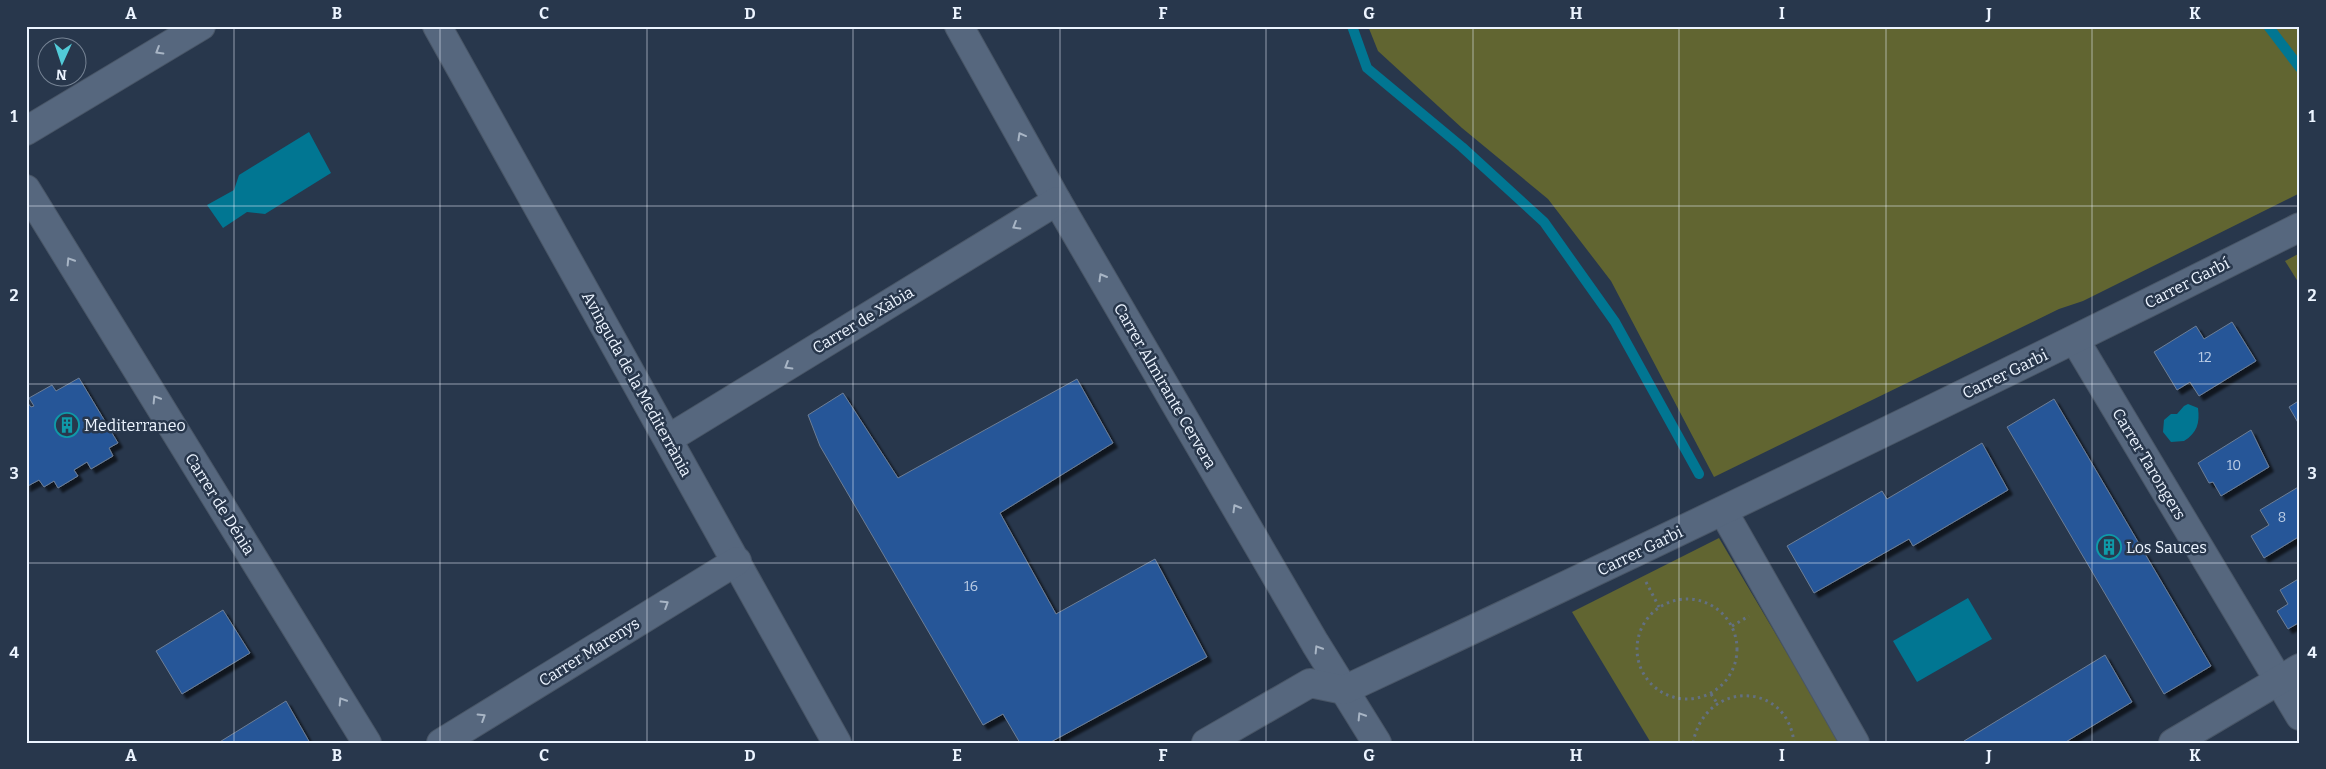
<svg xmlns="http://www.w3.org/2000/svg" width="2326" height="769" font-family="Bitter,serif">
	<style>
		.green { fill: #616531 }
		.water { fill: #017692 }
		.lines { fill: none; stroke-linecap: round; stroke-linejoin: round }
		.stream { stroke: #017692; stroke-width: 10 }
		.building { fill: #255698; stroke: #6d7e96; filter: url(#shadow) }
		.street-casing { stroke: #495667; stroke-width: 30 }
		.path { stroke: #637082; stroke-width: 3; stroke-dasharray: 2.5 4; stroke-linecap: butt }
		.street { stroke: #56677e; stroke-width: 28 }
		.oneway { stroke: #a8b5c5 }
		.grid { fill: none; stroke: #ecf4ff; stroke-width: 1; stroke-opacity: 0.55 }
		.labels { text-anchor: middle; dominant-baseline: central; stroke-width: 5; stroke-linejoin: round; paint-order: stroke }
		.number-label { font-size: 14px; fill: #bacce5 }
		.street-label { font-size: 16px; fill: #ecf4ff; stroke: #28374c }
		.poi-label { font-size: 16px; fill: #ecf4ff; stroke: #28374c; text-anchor: start }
		.neatline { fill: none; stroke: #ecf4ff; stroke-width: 2 }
		.grid-label { font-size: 16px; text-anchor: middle; font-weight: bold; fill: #ecf4ff }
	</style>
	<defs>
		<filter id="shadow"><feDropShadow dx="4.5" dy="4.5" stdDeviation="1" flood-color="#0009"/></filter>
	</defs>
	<rect width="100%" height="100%" fill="#28374c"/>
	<g class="green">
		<polygon points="1368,26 2300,26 2300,193 2083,301 2059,309 1714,477 1611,281 1548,199 1462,128 1378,51"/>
		<polygon points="2300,253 2300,285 2285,261"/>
		<polygon points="1719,538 1840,743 1651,743 1572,612"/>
	</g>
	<g class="water">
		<polygon points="309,132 331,173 265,214 247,212 223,228 207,205 234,190 239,175"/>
		<path d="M2188 404 2198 408C2200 423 2197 433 2184 441L2171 442 2163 432 2164 420 2171 414H2177L2184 406Z"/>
		<polygon points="1968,598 1992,639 1917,682 1893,641"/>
	</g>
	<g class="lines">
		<g class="stream">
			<polyline points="1352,26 1367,68 1462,147 1544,222 1615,322 1699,474"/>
			<polyline points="2268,26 2300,68"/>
		</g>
	</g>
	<g class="building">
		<polygon points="2232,322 2256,361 2199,396 2190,382 2177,390 2154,352 2196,326 2204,339"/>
		<polygon points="79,378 118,443 109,448 113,456 91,469 87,462 74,470 78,476 58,488 54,481 44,487 39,480 26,487 26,401 31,407 34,406 29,398 52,385 56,391"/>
		<polygon points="1077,379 1113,443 1000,513 1056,614 1155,559 1207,657 1049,743 1020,743 1003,714 983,725 820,446 808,415 843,393 898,478"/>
		<polygon points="2054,399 2211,666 2164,694 2007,427"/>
		<polygon points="2300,400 2300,426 2289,407"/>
		<polygon points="2251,430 2269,467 2221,496 2213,482 2209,483 2198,463"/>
		<polygon points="1982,443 2008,490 1913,546 1909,539 1814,593 1787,546 1882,491 1887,499"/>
		<polygon points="2300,486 2300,536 2264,558 2251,536 2269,525 2260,510"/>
		<polygon points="2300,578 2300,622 2288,629 2277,611 2288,604 2280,590"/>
		<polygon points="223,610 250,653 182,694 156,651"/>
		<polygon points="2105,655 2132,702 2064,743 1965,743 1964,741"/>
		<polygon points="286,701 310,743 218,743"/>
	</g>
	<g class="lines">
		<defs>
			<g id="street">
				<polyline points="437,26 837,743"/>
				<polyline points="959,26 1057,201 1315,643 1377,743"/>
				<polyline points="26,131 201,26"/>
				<polyline points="26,189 367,743"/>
				<polyline points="2075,340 2300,716"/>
				<polyline points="668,439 1057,201"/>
				<polyline points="1723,511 1855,743"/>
				<polyline points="441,743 737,561"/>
				<path d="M1206 743 1310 683 1344 690C1665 540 1983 386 2300 227"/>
				<polyline points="2173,743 2300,668"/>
			</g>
		</defs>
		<use href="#street" class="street-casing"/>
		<g class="path">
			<polyline points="1646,582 1659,607"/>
			<circle cx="1687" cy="649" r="50"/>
			<polyline points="1732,626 1749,616"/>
			<polyline points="1711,694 1717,703"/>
			<path d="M1693 743C1705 679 1788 681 1794 743"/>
		</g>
		<use href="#street" class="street"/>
	</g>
	<defs><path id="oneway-chevron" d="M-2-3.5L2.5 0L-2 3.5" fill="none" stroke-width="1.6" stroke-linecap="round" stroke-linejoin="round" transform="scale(1.25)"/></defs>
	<g class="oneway">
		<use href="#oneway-chevron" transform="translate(159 51) rotate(149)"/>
		<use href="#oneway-chevron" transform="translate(1021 136) rotate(-119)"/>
		<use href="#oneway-chevron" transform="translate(1016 226) rotate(149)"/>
		<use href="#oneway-chevron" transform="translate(70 261) rotate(-122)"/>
		<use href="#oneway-chevron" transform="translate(1102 277) rotate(-120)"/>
		<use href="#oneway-chevron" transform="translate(788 366) rotate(149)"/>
		<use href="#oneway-chevron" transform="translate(156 399) rotate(-122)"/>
		<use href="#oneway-chevron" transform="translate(1236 508) rotate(-120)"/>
		<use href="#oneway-chevron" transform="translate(665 604) rotate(-32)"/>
		<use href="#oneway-chevron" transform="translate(1318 649) rotate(-122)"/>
		<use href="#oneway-chevron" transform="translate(342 701) rotate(-122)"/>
		<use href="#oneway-chevron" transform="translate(1361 716) rotate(-122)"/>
		<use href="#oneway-chevron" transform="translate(482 717) rotate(-32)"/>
	</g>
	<path class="grid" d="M234 26V743M440 26V743M647 26V743M853 26V743M1060 26V743M1266 26V743M1473 26V743M1679 26V743M1886 26V743M2092 26V743M26 206H2300M26 384H2300M26 563H2300"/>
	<defs>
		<symbol id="building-ring" viewBox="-11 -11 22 22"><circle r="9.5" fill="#28374c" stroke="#0f9aa8" stroke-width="1.5"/><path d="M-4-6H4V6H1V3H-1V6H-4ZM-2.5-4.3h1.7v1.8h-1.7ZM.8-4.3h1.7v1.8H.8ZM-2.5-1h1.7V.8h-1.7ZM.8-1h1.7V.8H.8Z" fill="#0f9aa8"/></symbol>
	</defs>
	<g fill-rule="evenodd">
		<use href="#building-ring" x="53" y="411" width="28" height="28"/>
		<use href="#building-ring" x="2095" y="533" width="28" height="28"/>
	</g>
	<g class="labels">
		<g class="number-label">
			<text x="2205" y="357">12</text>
			<text x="2234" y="465">10</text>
			<text x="2282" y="517">8</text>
			<text x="971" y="586">16</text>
		</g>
		<g class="street-label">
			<text transform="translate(2187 283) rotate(-27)">Carrer Garbí</text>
			<text transform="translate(863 320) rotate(-31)">Carrer de Xàbia</text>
			<text transform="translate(2005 374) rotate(-26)">Carrer Garbi</text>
			<text transform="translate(637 384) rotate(61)">Avinguda de la Mediterrània</text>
			<text transform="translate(1165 386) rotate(60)">Carrer Almirante Cervera</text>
			<text transform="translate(2149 464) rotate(59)">Carrer Tarongers</text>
			<text transform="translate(220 504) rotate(58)">Carrer de Dénia</text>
			<text transform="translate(1640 551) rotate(-26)">Carrer Garbi</text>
			<text transform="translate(589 652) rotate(-32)">Carrer Marenys</text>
		</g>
		<g class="poi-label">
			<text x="84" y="425">Mediterraneo</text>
			<text x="2126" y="547">Los Sauces</text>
		</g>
	</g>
	<rect width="2326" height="769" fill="none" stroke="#28374c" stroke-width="55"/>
	<g transform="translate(62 62) rotate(183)"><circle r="24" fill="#28374c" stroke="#768394"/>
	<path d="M0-4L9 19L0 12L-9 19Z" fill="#52cbd8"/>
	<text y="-8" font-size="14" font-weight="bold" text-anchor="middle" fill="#ecf4ff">N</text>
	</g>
	<rect x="28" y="28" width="2270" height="714" class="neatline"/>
	<g class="grid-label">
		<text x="131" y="19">A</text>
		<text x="337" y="19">B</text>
		<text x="544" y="19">C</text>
		<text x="750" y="19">D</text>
		<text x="957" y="19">E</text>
		<text x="1163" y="19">F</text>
		<text x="1369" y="19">G</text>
		<text x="1576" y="19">H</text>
		<text x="1782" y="19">I</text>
		<text x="1989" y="19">J</text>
		<text x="2195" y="19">K</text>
		<text x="14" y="122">1</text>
		<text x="2312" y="122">1</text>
		<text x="14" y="301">2</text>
		<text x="2312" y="301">2</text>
		<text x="14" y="479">3</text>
		<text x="2312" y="479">3</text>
		<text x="14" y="658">4</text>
		<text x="2312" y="658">4</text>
		<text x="131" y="761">A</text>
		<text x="337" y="761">B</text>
		<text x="544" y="761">C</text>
		<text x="750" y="761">D</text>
		<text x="957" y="761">E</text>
		<text x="1163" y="761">F</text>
		<text x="1369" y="761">G</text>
		<text x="1576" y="761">H</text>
		<text x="1782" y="761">I</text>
		<text x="1989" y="761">J</text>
		<text x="2195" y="761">K</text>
	</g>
</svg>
